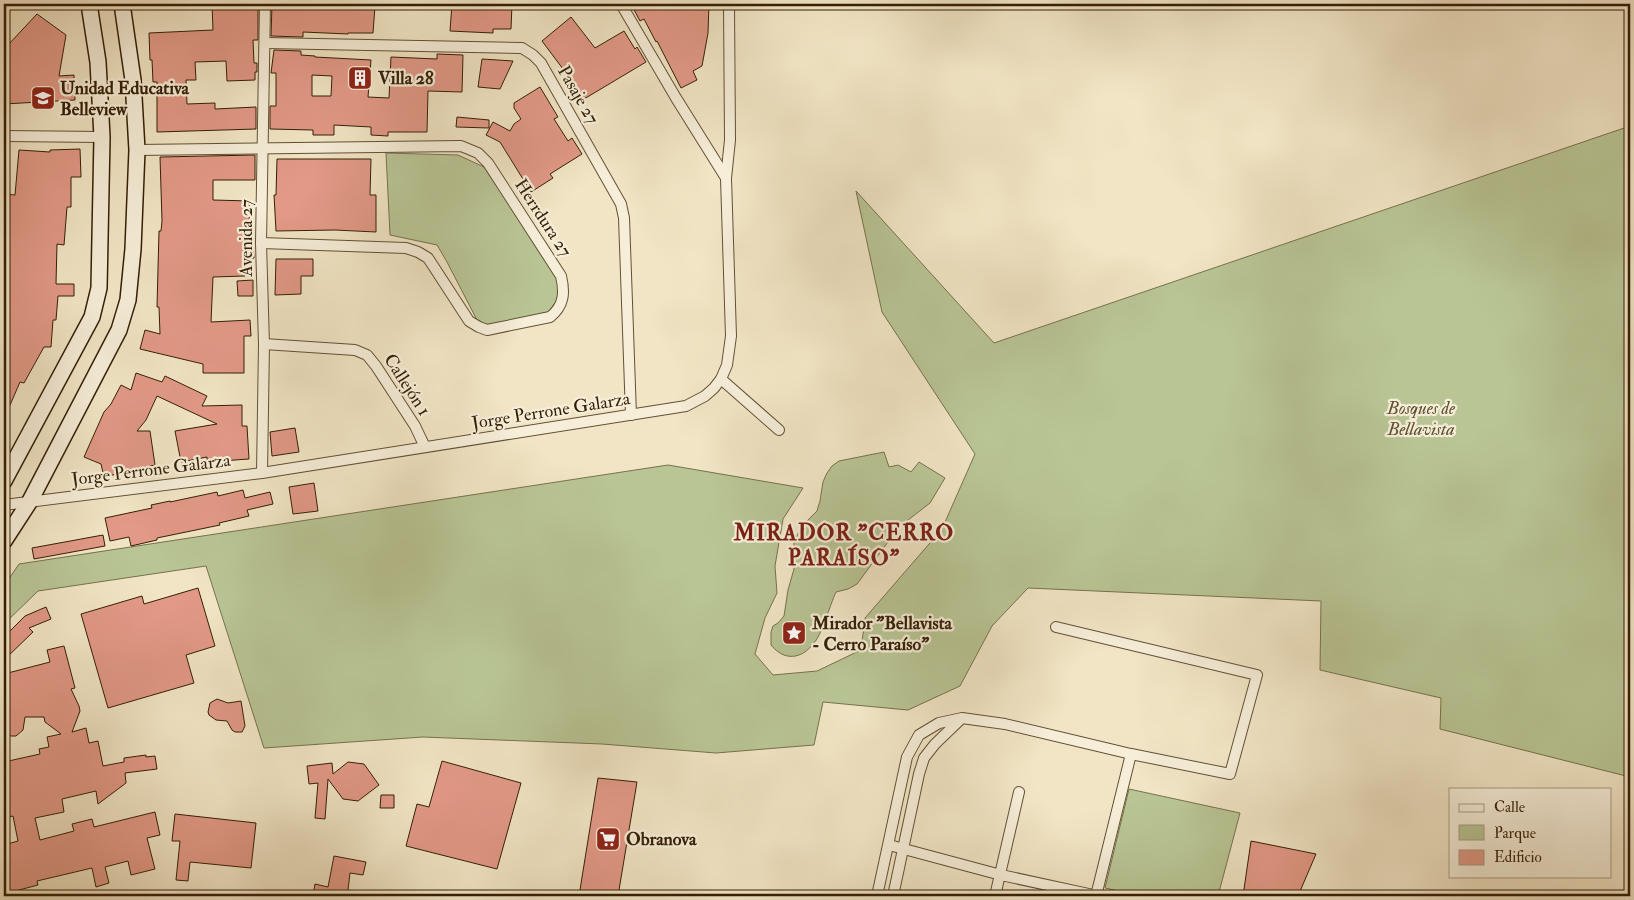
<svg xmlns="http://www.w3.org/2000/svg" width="1634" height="900" font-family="'IM FELL Double Pica',serif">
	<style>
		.green { fill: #b9c595; stroke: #76724d }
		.building { fill: #e29987; stroke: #341f05; fill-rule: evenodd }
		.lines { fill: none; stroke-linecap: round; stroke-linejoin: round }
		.minor-casing { stroke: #635035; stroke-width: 12 }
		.secondary-casing { stroke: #341f05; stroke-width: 18 }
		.minor { stroke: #f6eed9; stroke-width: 10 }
		.secondary { stroke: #f6eed9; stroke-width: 15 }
		.labels { text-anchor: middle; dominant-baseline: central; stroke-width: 4.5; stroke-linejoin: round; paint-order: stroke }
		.poi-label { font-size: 18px; font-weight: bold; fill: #341f05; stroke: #f6eed9; text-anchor: start }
		.street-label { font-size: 18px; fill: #341f05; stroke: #f6eed9 }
		.park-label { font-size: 18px; font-style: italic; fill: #5c5130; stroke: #f6eed9 }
		.district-label { font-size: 22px; font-weight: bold; letter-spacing: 1px; fill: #7a1f14; stroke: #f6eed9 }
	</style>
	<rect width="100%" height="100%" fill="#f1e5c5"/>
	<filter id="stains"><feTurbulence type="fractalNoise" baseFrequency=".004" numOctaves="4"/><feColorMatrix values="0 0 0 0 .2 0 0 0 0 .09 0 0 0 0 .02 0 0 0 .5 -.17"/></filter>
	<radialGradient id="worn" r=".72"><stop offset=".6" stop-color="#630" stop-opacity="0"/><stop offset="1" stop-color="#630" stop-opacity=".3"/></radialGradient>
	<g class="green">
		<polygon points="1630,126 1630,777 1440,729 1441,698 1320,670 1321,601 1028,588 992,626 960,686 908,710 823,702 814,745 716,753 602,744 423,737 264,748 206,566 38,591 4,624 4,586 19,564 668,465 803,488 783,519 775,566 777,593 765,618 755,654 773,675 817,671 861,650 865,618 942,529 975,454 882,312 856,191 994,343"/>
		<polygon points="386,153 458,155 484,167 557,274 559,297 548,313 488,325 477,320 447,262 437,245 390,235"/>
		<path d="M884 452 889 467 898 465 911 472 919 462 945 478 930 503 899 527 857 584 848 589 836 592C830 605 822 634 814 643 801 660 784 661 771 645V632L773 626 778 623 784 616 788 590 794 569V540L805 523 817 511 820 501 823 482 827 473 832 466 839 461Z"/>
		<polygon points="1129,789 1240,813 1218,896 1141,896 1105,888"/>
	</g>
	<g class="building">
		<polygon points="212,4 258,4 258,40 253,40 254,63 257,63 257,72 255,72 255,80 227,81 226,61 195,62 196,80 186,80 187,104 215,103 215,109 256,107 256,129 157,132 157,82 153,82 152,60 150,60 149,33 213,30"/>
		<polygon points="272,4 362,4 375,6 373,33 348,33 348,34 303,32 303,37 271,36"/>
		<polygon points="452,4 512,4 511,29 493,29 493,33 450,31"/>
		<polygon points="631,4 709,4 708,33 702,66 693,71 697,80 681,88 657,41 656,42 644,19 640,21"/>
		<polygon points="37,14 66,35 59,76 74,75 75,100 4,104 4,46 8,45"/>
		<polygon points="571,17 595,48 624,31 635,49 637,47 646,62 579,102 570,88 575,85 542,41"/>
		<path d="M274 50 301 51V55L315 56V57L371 60 368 97 389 98 391 57 437 59V54L463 55 462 92 428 91 427 132H388V136L371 135V127L334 125V135H313V130L270 129V106H276V73H271ZM312 75 332 76 331 96H312Z"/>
		<polygon points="482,59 513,61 500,89 478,87"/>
		<polygon points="540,87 558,117 554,119 568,141 572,138 582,154 550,174 553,178 531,192 500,142 486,135 493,122 510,131 514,124 521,119 514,108 514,103"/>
		<polygon points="457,117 489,120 489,128 456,127"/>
		<polygon points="80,149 81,177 71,177 71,207 67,207 64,245 57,244 56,284 74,284 74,296 58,296 56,320 53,320 51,347 44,347 24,383 20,382 4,419 4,194 15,195 19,150 50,152 50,150"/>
		<polygon points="255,155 255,180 213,180 213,200 250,201 248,245 253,245 254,258 244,259 245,276 213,277 211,322 250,320 251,336 244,336 244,373 203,373 203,364 140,349 145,330 160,334 159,307 157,307 159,231 161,231 162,221 160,157"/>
		<polygon points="277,159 371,159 370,195 376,195 376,232 335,230 276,231 274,195 276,195"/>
		<polygon points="276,259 313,259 313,276 301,276 301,294 275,295"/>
		<polygon points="253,280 253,296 238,296 237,281"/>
		<polygon points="136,373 162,382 165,376 207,396 202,406 242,405 242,426 247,426 249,459 207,462 207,457 181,462 175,431 217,424 157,396 146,420 137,431 150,431 155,465 104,477 101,464 84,457 104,412 111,404 121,385 131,390"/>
		<polygon points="295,428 299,452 272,456 270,432"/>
		<polygon points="314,483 318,511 293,514 289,487"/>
		<polygon points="243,490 245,498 270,492 273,504 247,510 249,516 219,523 220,525 157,538 157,540 131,546 129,537 110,541 105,518 152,508 151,505 170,501 170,502 217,492 218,496"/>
		<polygon points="103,535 105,546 34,559 32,548"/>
		<polygon points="198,588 215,646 186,655 194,683 108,708 81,614 142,596 144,604"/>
		<polygon points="46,607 51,619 29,628 33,632 4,660 4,637 25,616"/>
		<polygon points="64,646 75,688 71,689 79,706 80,711 72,732 86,728 89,743 98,741 103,766 124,762 124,758 146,755 146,757 155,756 157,769 125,773 126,783 98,804 96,791 62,799 64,812 35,818 40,840 74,831 72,824 92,819 94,827 155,812 160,835 147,838 155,869 131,875 128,861 105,867 109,883 96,887 92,868 37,881 38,885 4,894 4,845 18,841 13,816 4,818 4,794 8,793 4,772 4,762 40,754 39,749 49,747 47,737 61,734 45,722 44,717 25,717 23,730 16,736 11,736 4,732 4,674 50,662 47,650"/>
		<polygon points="217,699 228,703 241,701 245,726 242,732 235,732 232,730 227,721 216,720 209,715 208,712 210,703"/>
		<polygon points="442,761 521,783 497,869 406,846 417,804 429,807"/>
		<polygon points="348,762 364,764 379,785 358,801 343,799 328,779 325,819 315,818 318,783 309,784 307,766 332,763 333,774"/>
		<polygon points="598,778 637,782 618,896 579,896"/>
		<polygon points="381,795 394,795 394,808 380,808"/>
		<polygon points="175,814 256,823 251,868 190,862 188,881 176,880 180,841 172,841"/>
		<polygon points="1251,841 1316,854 1298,896 1243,896"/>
		<polygon points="334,856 366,862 363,875 350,873 348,890 351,891 351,896 313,896 315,884 328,887"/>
	</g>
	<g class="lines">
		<defs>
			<g id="minor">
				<polyline points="621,4 676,98 726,178"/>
				<polyline points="265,43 522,48 533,55 541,63 621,204 624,218 631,415"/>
				<polyline points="4,136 102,137"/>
				<path d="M137 150 461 146 478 153 488 163 561 276C565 293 564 306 550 317L487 330 479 327 469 321 428 258 418 252 406 248 261 243"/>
				<polyline points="264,344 355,350 367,355 376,366 415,426 425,447"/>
				<polyline points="721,379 779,430"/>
				<polyline points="262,473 264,344 261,243 265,4"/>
				<polyline points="4,505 262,473 686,406 705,396 714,388 721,379 727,365 731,336 726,178 730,140 729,4"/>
				<polyline points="889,845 1001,875 1098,896"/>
				<polyline points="877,896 907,757 919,735 939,723 962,718 1005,724 1131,754 1230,774 1257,675 1056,627"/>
				<polyline points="893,896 919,774 924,758 935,744 961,719"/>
				<polyline points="995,896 1019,792"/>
				<polyline points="1096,896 1131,754"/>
			</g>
			<g id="secondary">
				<polyline points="4,481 92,317 99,288 102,137 98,62 89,4"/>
				<polyline points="4,541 30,501 106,355 119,330 128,300 133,249 137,150 133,80 122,4"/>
			</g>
		</defs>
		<use href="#minor" class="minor-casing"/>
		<use href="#secondary" class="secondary-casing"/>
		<use href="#minor" class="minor"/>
		<use href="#secondary" class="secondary"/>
	</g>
	<defs>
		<symbol id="building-square" viewBox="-11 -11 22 22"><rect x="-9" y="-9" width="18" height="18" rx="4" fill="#8f2418" stroke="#f6eed9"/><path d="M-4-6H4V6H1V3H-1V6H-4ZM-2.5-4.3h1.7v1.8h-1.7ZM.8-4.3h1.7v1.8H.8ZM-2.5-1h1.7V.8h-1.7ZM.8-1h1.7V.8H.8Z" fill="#fff"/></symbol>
		<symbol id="school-square" viewBox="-11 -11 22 22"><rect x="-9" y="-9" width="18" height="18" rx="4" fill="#8f2418" stroke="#f6eed9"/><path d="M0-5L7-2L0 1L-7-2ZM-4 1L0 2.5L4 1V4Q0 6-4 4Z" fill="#fff"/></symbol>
		<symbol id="sight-square" viewBox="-11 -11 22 22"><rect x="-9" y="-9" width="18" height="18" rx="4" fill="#8f2418" stroke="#f6eed9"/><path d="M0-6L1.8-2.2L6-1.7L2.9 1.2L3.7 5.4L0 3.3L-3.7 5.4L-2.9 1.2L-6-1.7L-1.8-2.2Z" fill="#fff"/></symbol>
		<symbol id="supermarket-square" viewBox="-11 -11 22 22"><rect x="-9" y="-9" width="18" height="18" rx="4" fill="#8f2418" stroke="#f6eed9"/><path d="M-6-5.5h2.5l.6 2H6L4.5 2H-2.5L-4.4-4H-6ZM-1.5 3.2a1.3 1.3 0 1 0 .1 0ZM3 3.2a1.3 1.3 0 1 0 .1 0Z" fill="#fff"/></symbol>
	</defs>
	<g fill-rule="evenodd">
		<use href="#building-square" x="346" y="64" width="28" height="28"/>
		<use href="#school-square" x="29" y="84" width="28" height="28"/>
		<use href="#sight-square" x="780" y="619" width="28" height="28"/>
		<use href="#supermarket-square" x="594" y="825" width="28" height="28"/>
	</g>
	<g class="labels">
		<g class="poi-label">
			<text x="378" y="78">Villa 28</text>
			<text x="60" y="88">Unidad Educativa<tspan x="60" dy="21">Belleview</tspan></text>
			<text x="812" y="623">Mirador "Bellavista<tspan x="812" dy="21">- Cerro Paraíso"</tspan></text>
			<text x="626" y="839">Obranova</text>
		</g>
		<g class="street-label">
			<text transform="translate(578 95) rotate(60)">Pasaje 27</text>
			<text transform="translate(543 218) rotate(57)">Herrdura 27</text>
			<text transform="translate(246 238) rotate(-90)">Avenida 27</text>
			<text transform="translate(407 385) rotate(57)">Callejón 1</text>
			<text transform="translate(551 411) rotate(-9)">Jorge Perrone Galarza</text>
			<text transform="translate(151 470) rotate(-7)">Jorge Perrone Galarza</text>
		</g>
		<g class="park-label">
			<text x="1421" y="408">Bosques de<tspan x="1421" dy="21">Bellavista</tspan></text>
		</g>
		<g class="district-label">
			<text x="844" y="533">MIRADOR "CERRO<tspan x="844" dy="25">PARAÍSO"</tspan></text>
		</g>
	</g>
	<rect width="1634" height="900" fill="none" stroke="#f1e5c5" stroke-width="20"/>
	<rect x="5" y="5" width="1624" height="890" fill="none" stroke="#341f05" stroke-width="2.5"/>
	<rect x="10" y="10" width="1614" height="880" fill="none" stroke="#341f05"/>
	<rect x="1449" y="788" width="162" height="90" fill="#f6eed9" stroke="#a89b84"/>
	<rect x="1459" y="804" width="25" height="8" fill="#f6eed9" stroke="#a89b84"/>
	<text x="1494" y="812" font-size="15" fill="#341f05">Calle</text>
	<rect x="1459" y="825" width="25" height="15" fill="#b9c595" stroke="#a89b84"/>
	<text x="1494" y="838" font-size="15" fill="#341f05">Parque</text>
	<rect x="1459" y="850" width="25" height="15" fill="#e29987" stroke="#a89b84"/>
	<text x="1494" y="862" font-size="15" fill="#341f05">Edificio</text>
	<rect width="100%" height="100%" filter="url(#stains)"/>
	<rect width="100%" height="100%" fill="url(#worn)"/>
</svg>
